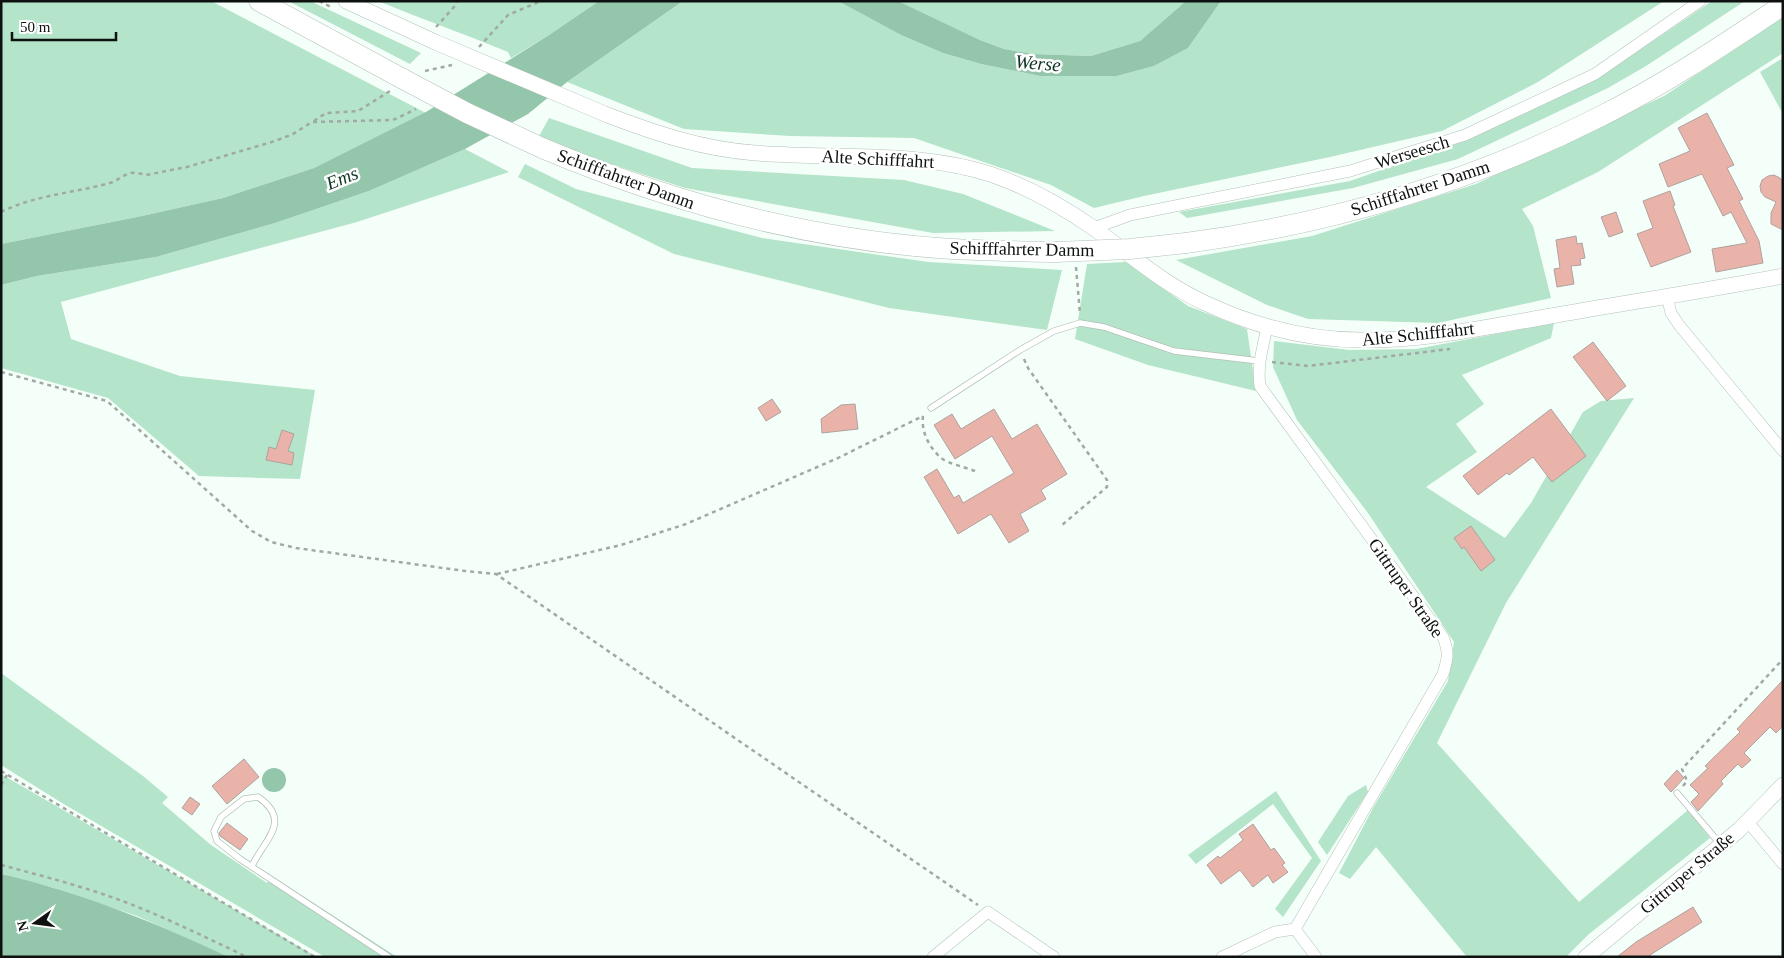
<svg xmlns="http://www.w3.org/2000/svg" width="1784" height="958" font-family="'Times New Roman',serif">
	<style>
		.green { fill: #b4e4c9 }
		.water { fill: #93c6aa }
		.building { fill: #eab3aa; stroke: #aea19e }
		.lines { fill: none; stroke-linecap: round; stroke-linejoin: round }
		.lane-casing { stroke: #b4c0b9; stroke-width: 7 }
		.street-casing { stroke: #b4c0b9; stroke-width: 12 }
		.secondary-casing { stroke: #b4c0b9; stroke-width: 16 }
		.highway-casing { stroke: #b4c0b9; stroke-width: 21 }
		.path { stroke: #a1a9a5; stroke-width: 2.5; stroke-dasharray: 4 4; stroke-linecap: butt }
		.lane { stroke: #fff; stroke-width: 5.5 }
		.street { stroke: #fff; stroke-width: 11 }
		.secondary { stroke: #fff; stroke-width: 15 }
		.highway { stroke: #fff; stroke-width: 20 }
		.secondary-bridge-casing { stroke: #b4c0b9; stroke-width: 16; stroke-linecap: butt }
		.highway-bridge-casing { stroke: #b4c0b9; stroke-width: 21; stroke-linecap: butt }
		.secondary-bridge { stroke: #fff; stroke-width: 15 }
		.highway-bridge { stroke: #fff; stroke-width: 20 }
		.labels { text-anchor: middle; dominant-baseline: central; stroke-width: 5; stroke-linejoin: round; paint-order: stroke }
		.street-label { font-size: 18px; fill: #0d110f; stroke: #fff }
		.water-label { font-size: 19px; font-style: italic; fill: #0a3523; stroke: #fff }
	</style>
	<rect width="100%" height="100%" fill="#f5fff9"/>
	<g class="green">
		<polygon points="1,1 211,1 426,113 314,168 223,198 142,216 1,244"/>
		<polygon points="288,1 310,1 421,53 410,64"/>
		<path d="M378 1H599L549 35 511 58 508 52C465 34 421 19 378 1Z"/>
		<polygon points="683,1 838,1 901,35 943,53 981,64 1040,76 1117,76 1154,66 1188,48 1221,1 1664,1 1538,82 1442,131 1330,157 1144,196 1094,208 1051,185 914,138 790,136 684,129 567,82"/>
		<polygon points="898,1 1186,1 1140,41 1091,56 1033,54 1004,49 980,40"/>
		<polygon points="1712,1 1745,1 1646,66 1608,88 1458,159 1353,188 1187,218 1179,212 1350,181 1467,140 1597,79"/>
		<polygon points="1783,17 1783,53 1598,172 1522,209 1533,226 1551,298 1438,323 1308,319 1267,305 1176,260 1312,236 1476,184 1664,96"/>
		<polygon points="1783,58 1783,114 1760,72"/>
		<polygon points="549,118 692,168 904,180 963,194 1055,231 933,233 685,188 537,140"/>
		<polygon points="465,149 509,172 357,222 61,302 71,339 180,376 315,390 300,479 199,476 108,398 1,368 1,285 37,276 156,257 275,223 369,191"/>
		<polygon points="525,164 576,189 762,238 928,262 1062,270 1047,330 889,308 674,254 518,177"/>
		<polygon points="1126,262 1188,306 1247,329 1256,391 1148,365 1075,339 1087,264"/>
		<polygon points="1554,323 1551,338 1462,375 1484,404 1456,424 1477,452 1426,487 1505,538 1531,503 1583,412 1601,401 1634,398 1506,603 1437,743 1579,902 1688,810 1710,838 1589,934 1566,957 1467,957 1376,847 1350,879 1339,873 1373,808 1448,681 1454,642 1368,513 1297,420 1273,367 1274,341 1349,350 1416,349"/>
		<polygon points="1,673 143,776 168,797 162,803 211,845 267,883 272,876 397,957 325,957 62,803 1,765"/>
		<polygon points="1,774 317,957 229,957 137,916 54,888 1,874"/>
		<polygon points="1366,785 1368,792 1327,855 1318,842 1348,796"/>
		<polygon points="1276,791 1321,861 1283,917 1275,909 1312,858 1273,804 1196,864 1188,855"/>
	</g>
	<g class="water">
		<polygon points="599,1 683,1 567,82 528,114 465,149 369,191 275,223 156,257 37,276 1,285 1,244 142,216 223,198 314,168 426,112 549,35"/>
		<polygon points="838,1 898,1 980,40 1004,49 1033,54 1091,56 1140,41 1186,1 1221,1 1188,48 1154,66 1117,76 1040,76 981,64 943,53 901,35"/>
		<circle cx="274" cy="780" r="12"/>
		<path d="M1 874C80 892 156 923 229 957H1Z"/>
	</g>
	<g class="building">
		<polygon points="1707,113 1734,165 1727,168 1743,199 1739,201 1759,241 1763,263 1716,272 1712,249 1747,243 1731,212 1723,216 1702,174 1668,187 1659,164 1690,151 1678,128"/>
		<polygon points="1774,175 1780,178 1783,182 1783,230 1771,224 1771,213 1776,202 1765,197 1761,192 1760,186 1762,180 1768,176"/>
		<polygon points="1670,191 1675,205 1673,206 1691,252 1651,267 1637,234 1653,228 1643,201"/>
		<polygon points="1616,212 1623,232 1609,237 1601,217"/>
		<polygon points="1576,236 1577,244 1582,243 1585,258 1580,259 1581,265 1571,266 1574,284 1557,287 1554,269 1560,268 1556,240"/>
		<polygon points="1593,342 1626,386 1607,401 1573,357"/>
		<polygon points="772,399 781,412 766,421 758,408"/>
		<polygon points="855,404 858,429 822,433 821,419 841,405"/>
		<polygon points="994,409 1012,439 1037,424 1067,474 1041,490 1046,499 1020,514 1029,531 1009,543 991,514 958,534 924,477 937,469 954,498 959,495 963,503 1014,473 992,436 955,459 934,425 952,414 961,429"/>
		<polygon points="1551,409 1586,456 1552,482 1533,457 1509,475 1507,473 1478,495 1463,476"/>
		<polygon points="282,430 294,434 288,451 294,453 292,465 266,460 269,447 276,449"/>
		<polygon points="1471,526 1495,560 1481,571 1464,547 1462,549 1454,538"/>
		<polygon points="1783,680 1783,726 1776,733 1770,727 1744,753 1751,760 1742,768 1738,764 1721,781 1723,784 1698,811 1691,802 1699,794 1690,785 1708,768 1705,766 1740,732 1737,729"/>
		<polygon points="244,759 259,777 227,804 212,786"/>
		<polygon points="1677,770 1684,778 1671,792 1664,784"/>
		<polygon points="190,797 200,804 192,815 182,808"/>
		<polygon points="227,823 248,839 240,850 220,836 219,833"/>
		<polygon points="1253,824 1271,850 1274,848 1285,863 1282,865 1288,872 1273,883 1268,875 1253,887 1240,870 1221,884 1207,865 1218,856 1220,858 1243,840 1239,834"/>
		<polygon points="1693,907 1702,922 1647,957 1617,957 1636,942"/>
	</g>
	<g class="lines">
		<defs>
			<g id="lane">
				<polyline points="931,408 1020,350 1054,331 1080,323 1104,327 1174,351 1259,361"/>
				<polyline points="1677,793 1721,845"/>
				<path d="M252 866C264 840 293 821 258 797L244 799 221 817 214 831 217 841 240 859 389 957"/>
			</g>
			<g id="street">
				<polyline points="1094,228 1130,215 1350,171 1465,135 1595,74 1700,1"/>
				<polyline points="1667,296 1671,313 1679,325 1783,451"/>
				<path d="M1267 327C1263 347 1257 365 1260 386L1443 637C1449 652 1448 658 1443 674L1295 929 1316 957"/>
				<polyline points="1748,822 1783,864"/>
				<polyline points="933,957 988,912 1054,957"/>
				<polyline points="1222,957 1275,932 1295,929"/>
			</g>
			<g id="secondary">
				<polyline points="346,1 435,42"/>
				<path d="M605 114C654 133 702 149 755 153 829 159 903 151 976 170 1018 181 1057 203 1092 227 1130 254 1163 284 1205 303 1254 326 1307 340 1361 340 1426 341 1492 326 1557 315 1632 302 1707 290 1783 276"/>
				<polyline points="1586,957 1739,830 1783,785"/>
			</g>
			<g id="highway">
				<polyline points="259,1 403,79"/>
				<path d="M542 148C668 201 801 238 938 248 977 251 1016 251 1056 252"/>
				<path d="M1186 243C1330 224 1469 183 1599 117 1664 85 1723 45 1783 5"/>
			</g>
		</defs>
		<use href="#lane" class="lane-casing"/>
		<use href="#street" class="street-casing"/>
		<use href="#secondary" class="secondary-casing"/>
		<use href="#highway" class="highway-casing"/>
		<g class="path">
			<polyline points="319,1 333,8"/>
			<polyline points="436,27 454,7 457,1"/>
			<polyline points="479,47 508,15 541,1"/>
			<polyline points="1783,64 1783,66"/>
			<polyline points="425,71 452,65"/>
			<polyline points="314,121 326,113 358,111 390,91"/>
			<path d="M1 212C35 195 74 193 110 183 117 181 123 175 131 173 136 172 141 174 146 175L187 167 275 141 293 134 312 122 393 120 416 109"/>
			<polyline points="1076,267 1080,314"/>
			<polyline points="1024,359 1028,368 1107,480 1107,487 1062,525"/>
			<polyline points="1272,362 1308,366 1450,349"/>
			<polyline points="1,372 107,401 252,531 271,542 296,548 465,571 496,574 978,905"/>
			<path d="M923 416C921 432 929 447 941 458 949 464 965 467 975 471"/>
			<polyline points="497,574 621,545 686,524 838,458 923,416"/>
			<polyline points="1,771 315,957"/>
			<polyline points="1,785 7,775"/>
			<polyline points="1683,786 1687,781 1682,769 1783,659"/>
			<path d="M1 865C43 876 85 887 125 902 167 918 207 938 247 957"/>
		</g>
		<use href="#lane" class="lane"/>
		<use href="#street" class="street"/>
		<use href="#secondary" class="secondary"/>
		<use href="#highway" class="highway"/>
		<defs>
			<polyline id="secondary-bridge" points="435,42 605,114"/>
			<g id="highway-bridge">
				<polyline points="403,79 467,113 542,148"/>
				<polyline points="1056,252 1130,249 1186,243"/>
			</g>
		</defs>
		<use href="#secondary-bridge" class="secondary-bridge-casing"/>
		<use href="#highway-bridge" class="highway-bridge-casing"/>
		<use href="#secondary-bridge" class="secondary-bridge"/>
		<use href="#highway-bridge" class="highway-bridge"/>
	</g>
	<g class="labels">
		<g class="street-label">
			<text transform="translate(1412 152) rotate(-17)">Werseesch</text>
			<text transform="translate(878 159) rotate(3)">Alte Schifffahrt</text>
			<text transform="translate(626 179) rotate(20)">Schifffahrter Damm</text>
			<text transform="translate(1420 188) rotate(-18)">Schifffahrter Damm</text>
			<text transform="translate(1022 249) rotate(1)">Schifffahrter Damm</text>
			<text transform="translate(1418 334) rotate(-6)">Alte Schifffahrt</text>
			<text transform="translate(1406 588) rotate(55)">Gittruper Straße</text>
			<text transform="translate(1687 873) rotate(-40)">Gittruper Straße</text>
		</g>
		<g class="water-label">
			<text transform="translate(1038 63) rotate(5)">Werse</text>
			<text transform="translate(342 178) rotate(-22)">Ems</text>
		</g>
	</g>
	<rect width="1784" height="958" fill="none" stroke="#0d110f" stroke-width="5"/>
	<g transform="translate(35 923) rotate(256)" stroke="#ffffff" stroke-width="4" paint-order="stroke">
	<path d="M0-4L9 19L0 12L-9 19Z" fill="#0d110f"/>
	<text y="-8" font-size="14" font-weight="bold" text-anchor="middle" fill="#0d110f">N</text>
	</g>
	<path d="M12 32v8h104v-8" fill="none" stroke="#0d110f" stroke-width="2.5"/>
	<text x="20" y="32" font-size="15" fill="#0d110f" stroke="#ffffff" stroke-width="4" paint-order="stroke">50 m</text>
</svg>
